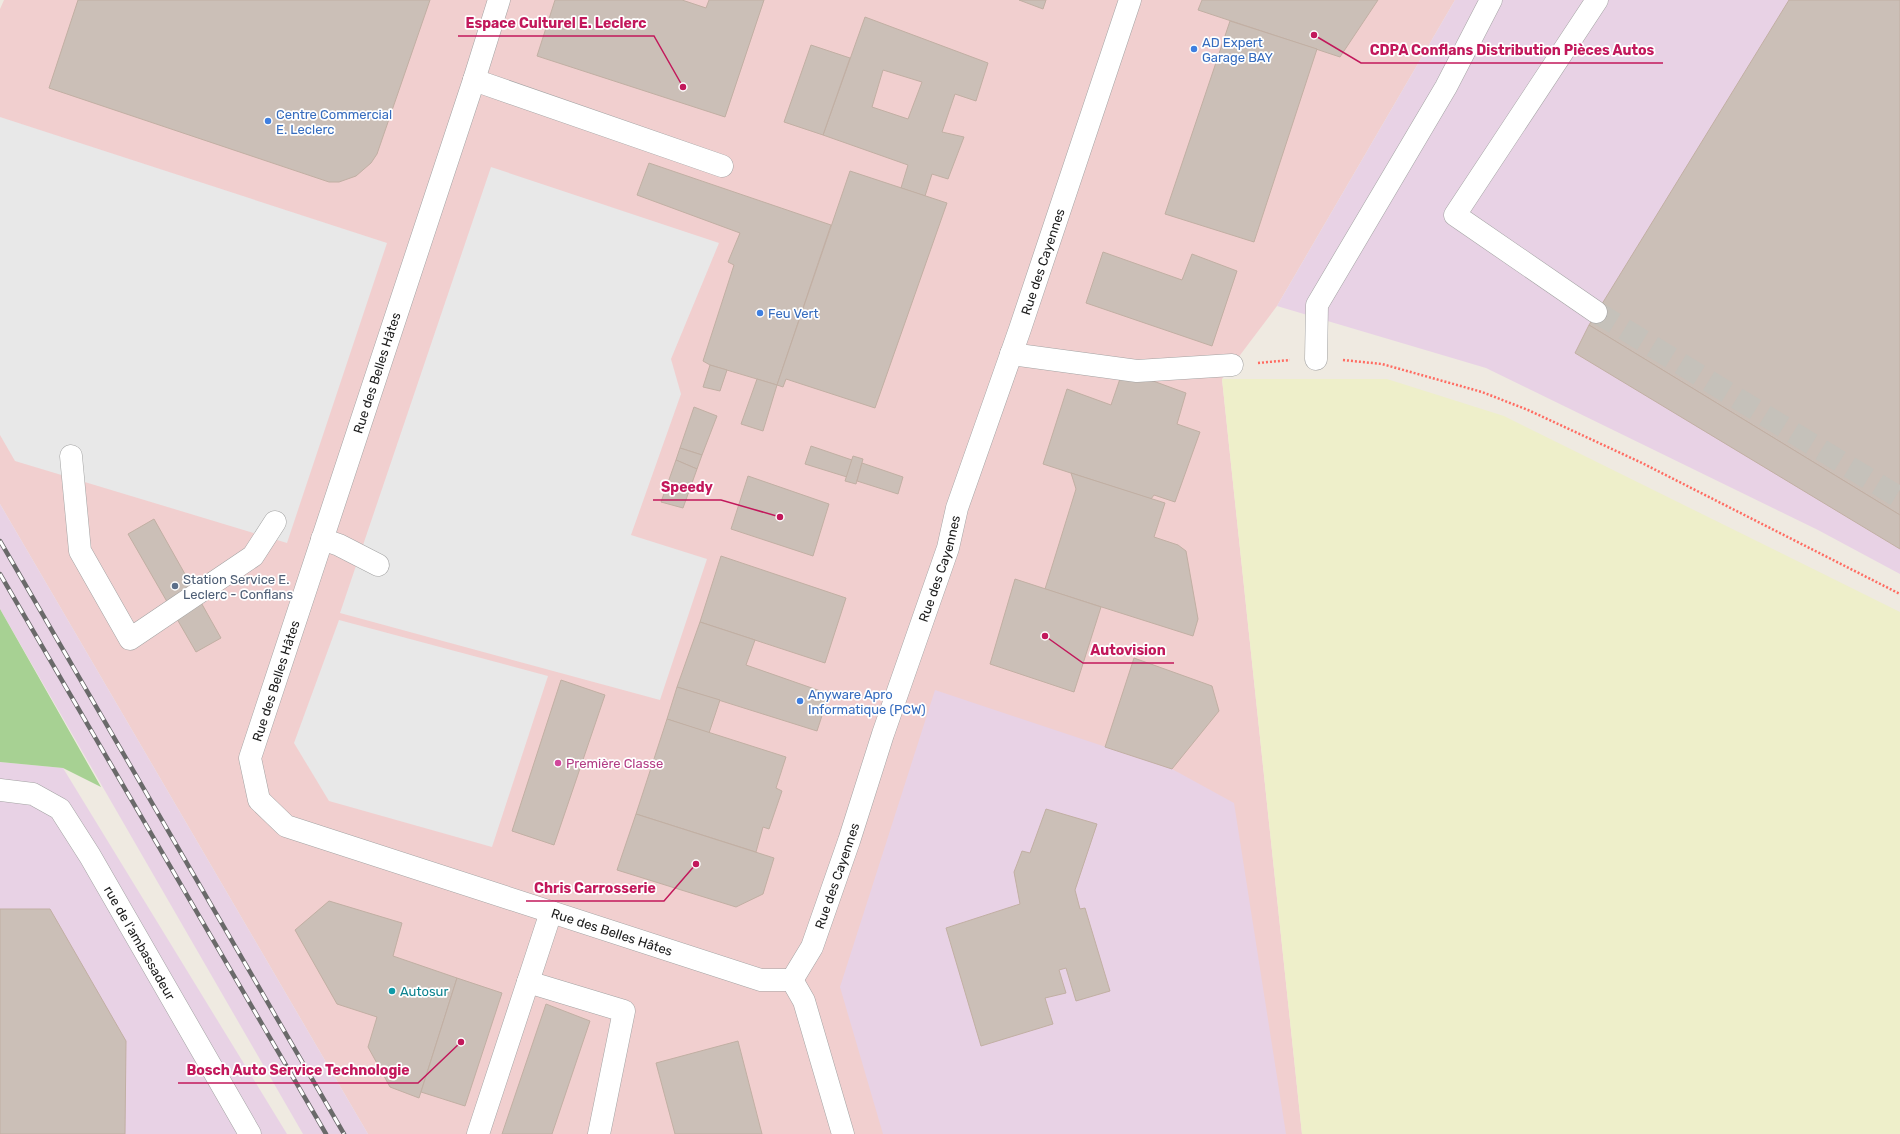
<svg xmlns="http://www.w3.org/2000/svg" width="1900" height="1134" font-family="Rubik,sans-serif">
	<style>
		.commercial { fill: #f1cfcf }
		.industrial { fill: #e8d2e5 }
		.farmland { fill: #eeefca }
		.forest { fill: #a7d193 }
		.parking { fill: #e8e8e8 }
		.building { fill: #cbbfb7; stroke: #c1afa3; fill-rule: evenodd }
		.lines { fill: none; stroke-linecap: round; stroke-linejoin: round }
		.minor-tunnel { stroke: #c5c1ba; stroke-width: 22; stroke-dasharray: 22 11; stroke-linecap: butt }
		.minor-casing { stroke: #a3a3a3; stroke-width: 23 }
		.path { stroke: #ff6c62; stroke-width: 2.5; stroke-dasharray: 2 2; stroke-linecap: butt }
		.minor { stroke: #fff; stroke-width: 22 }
		.rail-casing { stroke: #6a6a6a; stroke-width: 4.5 }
		.rail { stroke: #fff; stroke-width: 3; stroke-dasharray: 9; stroke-linecap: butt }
		.shop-dot { fill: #3f7fe0; stroke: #fff; stroke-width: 1.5 }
		.service-dot { fill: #5c6f8a; stroke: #fff; stroke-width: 1.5 }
		.hotel-dot { fill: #d1479c; stroke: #fff; stroke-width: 1.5 }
		.culture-dot { fill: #0f9aa8; stroke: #fff; stroke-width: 1.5 }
		.labels { text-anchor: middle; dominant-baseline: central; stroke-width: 3.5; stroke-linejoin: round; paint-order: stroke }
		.shop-label { font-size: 13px; fill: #366cbe; stroke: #fff; text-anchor: start }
		.street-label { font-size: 13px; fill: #1c1c1c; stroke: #fff }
		.service-label { font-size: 13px; fill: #4e5e75; stroke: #fff; text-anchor: start }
		.hotel-label { font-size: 13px; fill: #b23c85; stroke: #fff; text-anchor: start }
		.culture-label { font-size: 13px; fill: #0d838f; stroke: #fff; text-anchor: start }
		.leader { fill: none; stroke: #c2185b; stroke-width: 1.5 }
		.callout-dot { fill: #c2185b; stroke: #fff; stroke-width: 1.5 }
		.callout-label { font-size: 14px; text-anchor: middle; font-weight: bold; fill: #c2185b; stroke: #fff; stroke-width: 3.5; stroke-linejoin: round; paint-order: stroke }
	</style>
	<rect width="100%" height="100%" fill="#efeae1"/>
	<polygon class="commercial" points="4,0 1455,0 1277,306 1222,379 1302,1134 368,1134 0,504 0,9"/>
	<g class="industrial">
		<polygon points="1455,0 1900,0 1900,574 1818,530 1486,368 1277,306"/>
		<polygon points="0,504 368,1134 303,1134 0,609"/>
		<polygon points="935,690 1172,769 1234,803 1286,1134 883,1134 840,987"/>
		<polygon points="0,762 63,768 287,1134 0,1134"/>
	</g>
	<polygon class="farmland" points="1222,379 1387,379 1504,416 1900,612 1900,1134 1302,1134"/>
	<polygon class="forest" points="0,609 101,787 63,768 0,762"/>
	<g class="parking">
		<polygon points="0,117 387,243 287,543 15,461 0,435"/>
		<polygon points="491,167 719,243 671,359 681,394 631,535 707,559 660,700 340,613"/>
		<polygon points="339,620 548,676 492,847 329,801 294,743"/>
	</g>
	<g class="building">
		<polygon points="78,0 430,0 377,154 371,163 356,176 339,182 329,182 49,88"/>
		<polygon points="555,0 682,0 706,8 709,0 764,0 725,117 537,56"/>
		<polygon points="1019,0 1046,0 1043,9"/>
		<polygon points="1202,0 1378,0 1340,57 1198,10"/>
		<polygon points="1789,0 1900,0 1900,515 1589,325"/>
		<path d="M865 17 988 63 976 101 955 94 942 132 964 137 948 179 932 174 925 196 901 188 908 165 823 135ZM883 70 922 82 908 119 872 107Z"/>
		<polygon points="1230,21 1317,49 1254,242 1165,214"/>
		<polygon points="811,45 850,58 823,135 784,122"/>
		<polygon points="649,163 831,225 777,385 710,365 703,361 734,265 728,262 740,233 637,195"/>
		<polygon points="850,171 947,203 875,408 786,379 783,387 777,385"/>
		<polygon points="1103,252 1182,280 1192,254 1237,271 1212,346 1086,303"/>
		<polygon points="1589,325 1900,515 1900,549 1575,353"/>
		<polygon points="710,365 727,370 720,391 703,387"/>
		<polygon points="1123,370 1186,393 1177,424 1200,432 1175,502 1154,495 1151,499 1043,464 1067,389 1111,405"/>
		<polygon points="757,379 777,385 763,431 741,424"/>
		<polygon points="694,407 717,416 702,455 680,448"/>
		<polygon points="811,446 852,460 847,477 805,464"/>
		<polygon points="680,448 702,455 697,469 676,460"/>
		<polygon points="853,456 863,459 856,484 845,481"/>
		<polygon points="676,460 697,469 683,508 661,502"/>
		<polygon points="862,463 903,477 898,494 857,481"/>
		<polygon points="1071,473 1165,503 1154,537 1178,545 1186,551 1198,619 1193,636 1045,589 1076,489"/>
		<polygon points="748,476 829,504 813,556 731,529"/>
		<polygon points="154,519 221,638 196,652 128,534"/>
		<polygon points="721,556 846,598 825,663 700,622"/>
		<polygon points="1015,579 1101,607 1074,692 990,664"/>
		<polygon points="700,622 755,640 746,665 829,694 817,731 677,687"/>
		<polygon points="1134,658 1212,686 1219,711 1172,769 1105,747"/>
		<polygon points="561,680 605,695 554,845 512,831"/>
		<polygon points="677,687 720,700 709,733 667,719"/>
		<polygon points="667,719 786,757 776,788 782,791 769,829 763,827 756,852 636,814"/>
		<polygon points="1046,809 1097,824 1075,890 1080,909 1085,908 1110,991 1076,1001 1066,968 1059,970 1066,993 1045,998 1053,1024 981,1046 946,928 1020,904 1014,872 1022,851 1030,853"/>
		<polygon points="636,814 774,858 763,894 736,907 617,870"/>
		<polygon points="329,901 402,923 393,956 457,978 419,1098 390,1087 368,1047 377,1017 337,1004 295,930"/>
		<polygon points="0,909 50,909 126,1041 125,1134 0,1134"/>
		<polygon points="457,978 502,993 465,1106 421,1092"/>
		<polygon points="546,1004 590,1021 552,1134 502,1134"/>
		<polygon points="738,1041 762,1134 675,1134 656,1063"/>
	</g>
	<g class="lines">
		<polyline class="minor-tunnel" points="1596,312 1900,498"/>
		<defs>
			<g id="minor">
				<path id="s1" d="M499 0 474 80 250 758 259 800 286 826 761 980H792"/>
				<polyline points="474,80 722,166"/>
				<polyline points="1596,312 1455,215 1597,0"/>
				<polyline points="1011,354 1137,371 1232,365"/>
				<polyline points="1316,359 1317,305 1446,87 1491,0"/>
				<polyline points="71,456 80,551 130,639 253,556 275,522"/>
				<polyline points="322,539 339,545 378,565"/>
				<path id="s2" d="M0 790 33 794 60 809 90 856 250 1134"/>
				<path id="s3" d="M792 980 812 947 849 841 883 734 948 548 957 508 1020 329 1130 0"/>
				<polyline points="792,980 804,1001 843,1134"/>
				<polyline points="528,982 624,1011 599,1134"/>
				<polyline points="478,1134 551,912"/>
			</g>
		</defs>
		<use href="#minor" class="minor-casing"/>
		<g class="path">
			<polyline points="1343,360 1382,364 1482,392 1528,410 1642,463 1900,594"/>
			<polyline points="1258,363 1290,360"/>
		</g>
		<use href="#minor" class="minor"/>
		<defs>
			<g id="rail">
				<polyline points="0,541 344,1134"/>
				<polyline points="0,574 326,1134"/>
			</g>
		</defs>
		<use href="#rail" class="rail-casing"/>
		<use href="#rail" class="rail"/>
	</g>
	<g class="shop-dot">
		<circle cx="1194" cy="49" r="4"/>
		<circle cx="268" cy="121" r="4"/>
		<circle cx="760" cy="313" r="4"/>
		<circle cx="800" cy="701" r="4"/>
	</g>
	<circle class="service-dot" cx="175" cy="586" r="4"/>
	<circle class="hotel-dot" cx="558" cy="763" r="4"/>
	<circle class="culture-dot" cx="392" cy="991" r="4"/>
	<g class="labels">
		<g class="shop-label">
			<text x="1202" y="42">AD Expert<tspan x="1202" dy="15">Garage BAY</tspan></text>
			<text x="276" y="114">Centre Commercial<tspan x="276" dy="15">E. Leclerc</tspan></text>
			<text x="768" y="313">Feu Vert</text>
			<text x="808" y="694">Anyware Apro<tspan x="808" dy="15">Informatique (PCW)</tspan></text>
		</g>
		<g class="street-label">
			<text stroke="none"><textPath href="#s3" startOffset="762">Rue des Cayennes</textPath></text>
			<text transform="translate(377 373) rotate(-72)">Rue des Belles Hâtes</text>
			<text stroke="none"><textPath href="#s3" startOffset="438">Rue des Cayennes</textPath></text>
			<text transform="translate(276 681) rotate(-72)">Rue des Belles Hâtes</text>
			<text stroke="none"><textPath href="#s3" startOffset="114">Rue des Cayennes</textPath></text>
			<text stroke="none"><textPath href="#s1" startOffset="1221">Rue des Belles Hâtes</textPath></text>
			<text stroke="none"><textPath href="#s2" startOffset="220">rue de l'ambassadeur</textPath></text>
		</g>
		<g class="service-label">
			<text x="183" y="579">Station Service E.<tspan x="183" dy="15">Leclerc - Conflans</tspan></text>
		</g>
		<g class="hotel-label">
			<text x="566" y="763">Première Classe</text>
		</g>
		<g class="culture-label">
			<text x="400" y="991">Autosur</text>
		</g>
	</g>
	<path class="leader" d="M683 87L654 36H458M1314 35L1361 63H1663M780 517L721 500H653M1045 636L1083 663H1174M696 864L664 901H526M461 1042L418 1083H178"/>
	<g class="callout-dot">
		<circle cx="683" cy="87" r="4"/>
		<circle cx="1314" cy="35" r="4"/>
		<circle cx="780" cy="517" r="4"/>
		<circle cx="1045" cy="636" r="4"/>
		<circle cx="696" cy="864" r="4"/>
		<circle cx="461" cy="1042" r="4"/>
	</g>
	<g class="callout-label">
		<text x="556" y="28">Espace Culturel E. Leclerc</text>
		<text x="1512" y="55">CDPA Conflans Distribution Pièces Autos</text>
		<text x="687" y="492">Speedy</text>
		<text x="1128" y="655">Autovision</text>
		<text x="595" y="893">Chris Carrosserie</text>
		<text x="298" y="1075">Bosch Auto Service Technologie</text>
	</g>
</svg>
